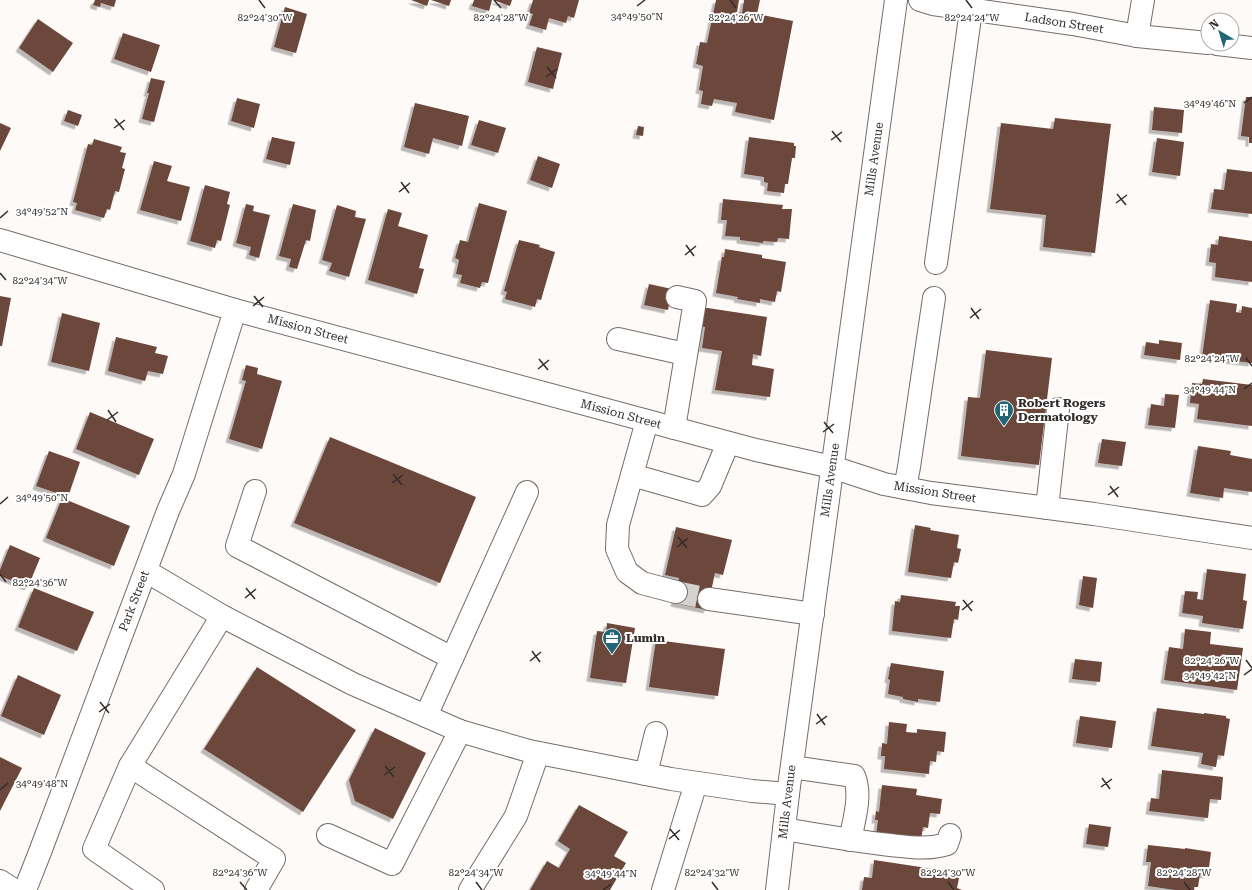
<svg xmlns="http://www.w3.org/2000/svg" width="1252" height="890" font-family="'Roboto Serif',serif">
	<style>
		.building { fill: #6c463a; filter: url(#shadow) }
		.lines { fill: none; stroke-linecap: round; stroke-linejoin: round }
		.minor-tunnel { stroke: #d5d1cf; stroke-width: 22; stroke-dasharray: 22 11; stroke-linecap: butt }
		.minor-casing { stroke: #756d6a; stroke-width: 24 }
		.major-casing { stroke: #756d6a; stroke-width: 24 }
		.minor { stroke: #fff; stroke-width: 22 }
		.major { stroke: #fff; stroke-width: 22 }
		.ticks { fill: none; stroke: #302d2b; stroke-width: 1.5 }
		.labels { text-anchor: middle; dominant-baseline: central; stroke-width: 4; stroke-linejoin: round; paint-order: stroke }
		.street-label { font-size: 12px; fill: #302d2b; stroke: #fff }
		.poi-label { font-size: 12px; font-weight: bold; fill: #302d2b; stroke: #fff; text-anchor: start }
		.ticks-label { font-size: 10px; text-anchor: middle; fill: #302d2b; stroke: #fff; stroke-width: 4; stroke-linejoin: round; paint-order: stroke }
	</style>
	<defs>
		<filter id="shadow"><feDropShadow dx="-3.5" dy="3.5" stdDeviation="0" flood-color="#0004"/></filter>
	</defs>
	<rect width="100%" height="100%" fill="#fefaf8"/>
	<g class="building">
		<polygon points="95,0 116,0 114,7 101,3 100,7 93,5"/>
		<polygon points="411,0 429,0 427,6"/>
		<polygon points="431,0 451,0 449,6"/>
		<polygon points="474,0 492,0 489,11 472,6"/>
		<polygon points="493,0 512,0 510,6"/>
		<polygon points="533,0 579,0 574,18 568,16 566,23 549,18 546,30 529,25 533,14 529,13"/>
		<polygon points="716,0 739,0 737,12 742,13 744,0 760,0 757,14 793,21 774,120 735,112 737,103 714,99 712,106 701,104 703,91 699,90 703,66 696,64 700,42 707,43"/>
		<polygon points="285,7 307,14 296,53 274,47"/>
		<polygon points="38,19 73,43 53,72 19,48"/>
		<polygon points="123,33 160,45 151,72 114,59"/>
		<polygon points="537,47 562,53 553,89 528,82"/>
		<polygon points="151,78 165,81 154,122 142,119 149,93 147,93"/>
		<polygon points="1246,97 1252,97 1252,143 1249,143 1249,137 1241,136"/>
		<polygon points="237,98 260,104 254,128 231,121"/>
		<polygon points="415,103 469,116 462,146 433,138 429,154 404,147"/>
		<polygon points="1154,107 1184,110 1182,133 1152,130"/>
		<polygon points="68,110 82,115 78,126 64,121"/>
		<polygon points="1055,118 1111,124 1095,253 1043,247 1046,215 990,209 1001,123 1053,129"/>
		<polygon points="479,120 506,128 498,153 471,145"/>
		<polygon points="0,123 11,128 0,151"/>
		<polygon points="638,126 644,127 643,136 636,135"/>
		<polygon points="272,137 295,142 290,165 266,159"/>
		<polygon points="749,137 794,143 794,146 796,146 795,158 792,158 788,184 785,184 784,193 767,191 768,183 764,182 764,177 744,174"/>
		<polygon points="1157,138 1184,142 1180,176 1152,172"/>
		<polygon points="94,139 122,147 120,152 126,153 122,168 125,169 119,192 115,191 110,210 107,209 104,218 75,210 77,203 73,202 88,144 92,145"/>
		<polygon points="538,156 560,164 552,188 530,180"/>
		<polygon points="154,161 172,166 167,181 190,187 181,221 140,210"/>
		<polygon points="1227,169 1252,172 1252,214 1211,209 1214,189 1224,190"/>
		<polygon points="205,185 230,192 227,204 230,205 221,241 217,240 215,248 190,241"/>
		<polygon points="723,199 783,205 782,209 792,209 789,239 778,238 777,242 763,241 763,243 740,240 740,237 725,236 727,220 721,220"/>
		<polygon points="479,203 507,211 488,283 482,282 480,288 460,283 462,275 456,274 459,260 455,258 460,240 468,242"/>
		<polygon points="246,204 254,206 253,211 270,215 259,258 249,255 251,247 236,243"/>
		<polygon points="293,204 316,210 310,241 306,240 297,269 289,267 291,259 279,256"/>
		<polygon points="337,205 356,211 355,217 366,219 349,277 329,271 332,263 322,260"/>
		<polygon points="388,209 402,213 398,226 428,235 419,268 424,269 417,294 368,280"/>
		<polygon points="1219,236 1252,241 1252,282 1215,277 1216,263 1209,262 1211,244 1218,245"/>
		<polygon points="519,240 540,245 539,247 555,252 541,300 537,299 535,307 505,299 507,292 504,291"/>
		<polygon points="725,249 762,255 762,258 786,262 781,292 777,291 775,302 760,299 760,303 737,299 738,297 716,293 722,257 724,257"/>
		<polygon points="649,284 672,289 668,310 644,305"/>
		<polygon points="0,296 11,298 2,346 0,346"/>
		<polygon points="1210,300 1237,304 1236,312 1241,313 1242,306 1252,308 1252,363 1202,357"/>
		<polygon points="701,307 767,317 761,356 753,354 752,365 774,369 770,397 715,390 722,351 702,348 705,327 699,326"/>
		<polygon points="62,313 100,323 89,371 51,362"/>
		<polygon points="116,337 157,347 155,353 168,356 163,374 148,371 145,381 108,371"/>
		<polygon points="1159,340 1182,343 1180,360 1144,355 1146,342 1159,344"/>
		<polygon points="986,350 1052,358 1039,465 961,456 968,397 980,398"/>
		<polygon points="246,365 258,368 257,374 282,381 262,449 229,439 246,381 242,380"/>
		<polygon points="1203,379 1252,385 1252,426 1197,419 1199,404 1190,403 1192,383 1202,384"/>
		<polygon points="1165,394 1179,395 1175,428 1148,425 1151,404 1164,406"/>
		<polygon points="90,412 154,439 139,475 76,449"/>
		<polygon points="330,437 476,497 440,583 294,523"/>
		<polygon points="1102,439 1126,442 1122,466 1098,463"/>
		<polygon points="1198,446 1231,451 1230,455 1252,459 1252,492 1224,488 1223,498 1190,493"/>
		<polygon points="49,451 80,462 68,497 36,486"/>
		<polygon points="62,498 130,526 114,566 46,538"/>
		<polygon points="915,525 931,528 930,530 959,535 957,548 961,549 958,563 954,562 951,578 908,572"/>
		<polygon points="676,527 732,540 723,575 715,573 707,610 674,603 679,578 665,575"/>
		<polygon points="10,545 40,558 28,587 0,576 0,570"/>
		<polygon points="1207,569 1246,574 1243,600 1247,601 1243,629 1202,623 1203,616 1182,613 1185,591 1198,592 1197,599 1203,600"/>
		<polygon points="1083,576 1097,578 1093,608 1079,605"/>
		<polygon points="34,588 94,612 77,651 18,627"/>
		<polygon points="901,595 956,602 955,606 960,606 958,620 954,619 951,638 892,631 895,601 900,602"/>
		<polygon points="607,623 635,628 626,683 590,678 597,631 606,632"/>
		<polygon points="1185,629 1211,632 1210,644 1243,648 1237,690 1164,680 1169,647 1183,649"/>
		<polygon points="656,640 725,649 718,696 649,687"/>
		<polygon points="1075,659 1102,662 1100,682 1072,679"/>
		<polygon points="891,663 944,671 940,702 918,699 918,702 903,699 903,697 888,694 890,680 888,679"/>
		<polygon points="257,667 356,730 303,812 204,749"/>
		<polygon points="18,675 61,695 44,735 1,716"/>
		<polygon points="1157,708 1204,714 1204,713 1226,716 1226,718 1230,719 1224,756 1218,755 1216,767 1201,764 1203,753 1151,746"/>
		<polygon points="1080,716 1116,721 1112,748 1076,743"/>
		<polygon points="889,722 907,724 906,732 917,733 917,729 946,732 944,752 937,751 936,762 930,761 929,774 884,769 885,756 881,756 882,743 887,744"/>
		<polygon points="375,728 426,753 393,819 355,801 349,780"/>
		<polygon points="0,757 22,768 0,811"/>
		<polygon points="1162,770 1223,777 1221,800 1210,799 1208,818 1149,811 1151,798 1159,799"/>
		<polygon points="882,785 917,789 916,795 942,799 940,814 930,813 928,828 923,827 921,841 876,835 878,820 875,820 876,811 879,812"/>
		<polygon points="579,805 628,832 614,856 626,863 610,890 530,890 547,861 559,868 570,849 558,841"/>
		<polygon points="1089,824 1111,827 1108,847 1086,844"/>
		<polygon points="1148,845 1185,849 1185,848 1211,852 1208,875 1200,874 1198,887 1194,887 1194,890 1175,890 1148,886 1151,862 1146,862"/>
		<polygon points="874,860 960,873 957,888 962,890 862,890 864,877 872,878"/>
	</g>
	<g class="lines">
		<polyline class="minor-tunnel" points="676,592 709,599"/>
		<defs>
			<g id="minor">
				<polyline points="920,0 933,4 1073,24 1137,36 1208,43"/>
				<polyline points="1137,36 1143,0"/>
				<polyline points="1217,44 1252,48"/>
				<polyline points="0,240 235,310 674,428 756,450 832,467 884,484 931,493 1094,514 1252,538"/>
				<polyline points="936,263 971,10"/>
				<polyline points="618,339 685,354"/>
				<polyline points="647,421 618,525 617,549 627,572 642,583 676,592"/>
				<polyline points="674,428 695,301 677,297"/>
				<polyline points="632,475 702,495 710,486 728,443"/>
				<polyline points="905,488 909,467 934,298"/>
				<polyline points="255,491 237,546 452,658"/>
				<polyline points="1047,508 1058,409"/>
				<polyline points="146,571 222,616 353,684 460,731 529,751 671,779 752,791 788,794"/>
				<polyline points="709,599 813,614"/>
				<polyline points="222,616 130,766 274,859 256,890"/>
				<polyline points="426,716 527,492"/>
				<polyline points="130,766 94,849 153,890"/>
				<path d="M792 767 854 776C862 795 854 820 850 840"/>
				<polyline points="646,774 656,733"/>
				<path d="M784 829C819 835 854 841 890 845 909 847 929 850 947 844L950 835"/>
				<polyline points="328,835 392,864 460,731"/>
				<polyline points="0,881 14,890"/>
				<polyline points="25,890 40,852 168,511 184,474 235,310"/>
				<polyline points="470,890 516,816 538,753"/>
				<polyline points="663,890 696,783"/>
			</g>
			<polyline id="major" points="777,890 788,794 896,0"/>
		</defs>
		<use href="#minor" class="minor-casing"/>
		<use href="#major" class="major-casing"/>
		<use href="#minor" class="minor"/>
		<use href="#major" class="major"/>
	</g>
	<path class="ticks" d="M259 0 265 8M494 0 501 8M730 0 736 8M966 0 972 8M637 6 645 0M547 67 556 78M546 77 557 69M1244 103 1252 97M115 119 124 130M114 128 125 120M832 131 841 142M831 140 842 132M401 182 409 193M399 192 410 183M1117 194 1126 205M1116 203 1127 195M0 218 8 211M686 245 694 256M685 255 696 246M0 273 6 280M254 296 263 307M253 306 264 297M971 308 979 319M970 318 981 309M1246 358 1252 366M539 359 548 370M538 369 549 360M1244 389 1252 383M108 410 116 422M107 420 118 412M824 422 833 433M823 432 834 424M393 474 402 485M392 483 403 475M1110 486 1118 497M1108 495 1119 487M0 504 8 497M678 537 687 548M677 547 688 538M0 574 6 582M246 588 255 599M245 598 256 589M963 600 972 611M962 610 973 601M532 651 540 662M1246 660 1252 668M530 661 541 652M1244 675 1252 669M100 702 109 713M99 712 110 704M817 714 825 725M816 724 827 716M385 766 394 777M384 775 395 767M1102 778 1110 789M1101 787 1112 779M0 790 8 783M670 829 679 840M669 839 680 830M240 882 247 890M476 882 482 890M712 882 718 890M948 882 954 890M1184 882 1190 890M603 890 611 884"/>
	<defs>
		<symbol id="building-pin" viewBox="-11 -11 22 30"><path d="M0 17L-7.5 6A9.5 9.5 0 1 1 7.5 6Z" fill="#216577" stroke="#fff"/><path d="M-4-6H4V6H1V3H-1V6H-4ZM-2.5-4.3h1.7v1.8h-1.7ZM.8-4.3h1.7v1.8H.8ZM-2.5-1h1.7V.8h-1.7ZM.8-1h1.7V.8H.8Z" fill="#fff"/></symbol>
		<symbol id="office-pin" viewBox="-11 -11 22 30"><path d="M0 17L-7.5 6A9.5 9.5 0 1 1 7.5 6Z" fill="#216577" stroke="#fff"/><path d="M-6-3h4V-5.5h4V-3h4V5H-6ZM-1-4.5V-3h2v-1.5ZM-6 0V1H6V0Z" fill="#fff"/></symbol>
	</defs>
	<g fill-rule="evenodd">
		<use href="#building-pin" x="993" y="399" width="22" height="30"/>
		<use href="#office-pin" x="601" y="627" width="22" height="30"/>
	</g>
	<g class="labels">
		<g class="street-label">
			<text transform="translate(1064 23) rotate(9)">Ladson Street</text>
			<text transform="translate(874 159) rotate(-82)">Mills Avenue</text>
			<text transform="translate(308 329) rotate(15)">Mission Street</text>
			<text transform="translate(621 414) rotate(15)">Mission Street</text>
			<text transform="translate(830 480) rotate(-82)">Mills Avenue</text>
			<text transform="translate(935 492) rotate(9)">Mission Street</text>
			<text transform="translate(134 601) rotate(-69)">Park Street</text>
			<text transform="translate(787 802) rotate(-83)">Mills Avenue</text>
		</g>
		<g class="poi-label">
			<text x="1018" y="403">Robert Rogers<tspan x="1018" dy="14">Dermatology</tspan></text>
			<text x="626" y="638">Lumin</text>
		</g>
	</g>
	<g class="ticks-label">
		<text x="637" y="20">34°49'50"N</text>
		<text x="265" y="21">82°24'30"W</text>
		<text x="501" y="21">82°24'28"W</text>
		<text x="736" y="21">82°24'26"W</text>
		<text x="972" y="21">82°24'24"W</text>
		<text x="1210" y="107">34°49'46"N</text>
		<text x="42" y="215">34°49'52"N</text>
		<text x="40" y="284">82°24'34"W</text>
		<text x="1212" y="362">82°24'24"W</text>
		<text x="1210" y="393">34°49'44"N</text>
		<text x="42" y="501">34°49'50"N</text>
		<text x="40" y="586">82°24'36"W</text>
		<text x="1212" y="664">82°24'26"W</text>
		<text x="1210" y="679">34°49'42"N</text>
		<text x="42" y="787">34°49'48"N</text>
		<text x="240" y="876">82°24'36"W</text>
		<text x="476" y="876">82°24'34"W</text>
		<text x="712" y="876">82°24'32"W</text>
		<text x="948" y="876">82°24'30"W</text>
		<text x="1184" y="876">82°24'28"W</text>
		<text x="611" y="877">34°49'44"N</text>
	</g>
	<g transform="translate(1220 32) rotate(322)"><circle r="19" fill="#ffffff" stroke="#acabaa"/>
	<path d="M0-3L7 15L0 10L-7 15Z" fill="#216577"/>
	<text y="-6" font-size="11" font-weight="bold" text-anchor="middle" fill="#302d2b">N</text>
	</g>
</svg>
